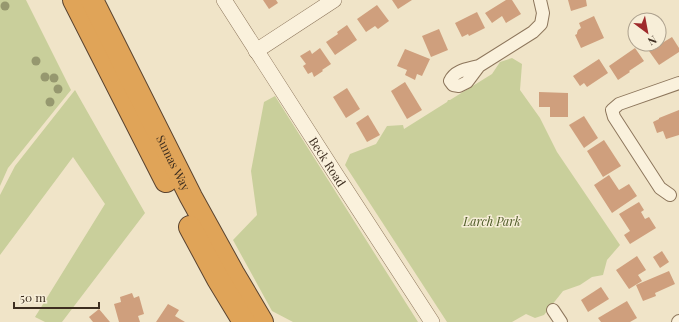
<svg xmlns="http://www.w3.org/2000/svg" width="679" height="322" font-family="'Playfair Display',serif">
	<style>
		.green { fill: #c9cf9b }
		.building { fill: #cf9f7d }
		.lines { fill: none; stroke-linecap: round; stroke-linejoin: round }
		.minor-casing { stroke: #8d765c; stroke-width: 14 }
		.tertiary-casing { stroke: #8d765c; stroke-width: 16 }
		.motorway-casing { stroke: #5b4430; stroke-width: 24 }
		.minor { stroke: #faf1dc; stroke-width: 12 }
		.tertiary { stroke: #faf1dc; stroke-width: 15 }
		.motorway { stroke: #e0a458; stroke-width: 22 }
		.tree { fill: #96986f }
		.labels { text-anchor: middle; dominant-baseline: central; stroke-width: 3; stroke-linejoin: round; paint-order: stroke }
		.street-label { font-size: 12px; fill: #3d2e20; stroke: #f7eed8 }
		.park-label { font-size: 12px; font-style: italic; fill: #4d5a26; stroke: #f7eed8 }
	</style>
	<rect width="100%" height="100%" fill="#f0e4c8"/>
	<g class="green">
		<polygon points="0,0 26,0 71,90 8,168 0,186"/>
		<polygon points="512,58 522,64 520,90 540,118 557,152 620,245 607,260 603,275 592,277 580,285 563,291 544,315 535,318 526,314 512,322 447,322 345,165 350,154 376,144 387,126 403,125 404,129 447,102 448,100 450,100 492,74 500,62"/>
		<polygon points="75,90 145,213 62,322 45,322 35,317 105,204 73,157 0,255 0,195 15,166"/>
		<polygon points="275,96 418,322 293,322 272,311 233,240 257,215 251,171 264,102"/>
	</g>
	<g class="building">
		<polygon points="263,0 276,0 278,3 269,9"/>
		<polygon points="392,0 412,0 398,9"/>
		<polygon points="506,0 512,0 521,14 506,23 502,16 492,23 485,13"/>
		<polygon points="568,0 586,0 587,6 571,11"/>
		<polygon points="377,5 389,21 378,29 375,26 366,32 357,19"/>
		<polygon points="477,12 485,28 469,36 468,34 462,37 455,23"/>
		<polygon points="594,16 604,38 581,48 575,35 577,34 577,33 578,30 581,28 579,23"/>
		<polygon points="347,25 357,40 335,55 326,42 338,34 337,32"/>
		<polygon points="439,29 448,50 431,57 422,36"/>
		<polygon points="672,37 679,48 679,52 659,65 649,51"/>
		<polygon points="320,48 331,64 322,70 323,71 314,77 312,72 308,74 303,66 306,64 300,56 310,50 312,54"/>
		<polygon points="635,48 644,61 629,71 630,72 618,80 609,66"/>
		<polygon points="405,49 430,59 422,76 417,74 415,80 405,75 407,70 397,66"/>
		<polygon points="599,59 608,73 587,87 584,83 580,86 573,76"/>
		<polygon points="405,82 422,110 407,119 391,91"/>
		<polygon points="347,88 360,109 346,118 333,97"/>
		<polygon points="539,92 568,93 568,117 550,117 550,107 539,107"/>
		<polygon points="679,110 679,135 666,139 663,131 657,133 653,122 659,119 659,118"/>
		<polygon points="368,115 380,135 367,142 356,123"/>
		<polygon points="584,116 598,138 584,148 569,125"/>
		<polygon points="604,140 621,166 603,177 587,151"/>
		<polygon points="609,175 619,190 629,184 637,196 612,213 594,185"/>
		<polygon points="639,202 644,210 641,212 645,219 649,217 656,228 630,244 624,235 630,231 619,214"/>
		<polygon points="662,251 669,262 660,268 653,257"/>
		<polygon points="637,256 646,270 638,275 642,281 629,289 616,270"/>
		<polygon points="669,271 675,284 655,293 656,296 643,301 636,285"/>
		<polygon points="601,287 609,299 588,312 581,300"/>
		<polygon points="132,293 134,298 139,296 144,314 138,316 140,322 119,322 114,304 121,302 120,297"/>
		<polygon points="627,301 637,318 630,322 601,322 598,318"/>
		<polygon points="168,304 179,310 175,316 185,322 156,322"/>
		<polygon points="99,309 110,322 93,322 89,317"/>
	</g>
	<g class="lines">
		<defs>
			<g id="minor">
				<path d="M479 66C468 69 455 70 450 81L453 85 459 86 467 82 479 66 533 32 541 24 543 13 540 0"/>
				<polyline points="670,195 660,188 614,117 612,110 619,104 679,83"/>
				<polyline points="553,310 561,322"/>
				<polyline points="678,322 679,321"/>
			</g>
			<g id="tertiary">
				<path id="s1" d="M224 0 335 173 432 322"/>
				<polyline points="256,51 334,0"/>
			</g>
			<g id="motorway">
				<polyline points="74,0 166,181"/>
				<path id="s2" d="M92 0 191 197 233 273 262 322"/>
				<polyline points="190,227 218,279 244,322"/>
			</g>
		</defs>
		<use href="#minor" class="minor-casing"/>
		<use href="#tertiary" class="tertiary-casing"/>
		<use href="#motorway" class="motorway-casing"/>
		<use href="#minor" class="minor"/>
		<use href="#tertiary" class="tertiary"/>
		<use href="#motorway" class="motorway"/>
	</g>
	<g class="tree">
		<circle cx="5" cy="6" r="4.5"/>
		<circle cx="36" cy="61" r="4.5"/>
		<circle cx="45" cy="77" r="4.5"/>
		<circle cx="54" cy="78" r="4.5"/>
		<circle cx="58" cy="89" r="4.5"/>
		<circle cx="50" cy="102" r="4.5"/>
	</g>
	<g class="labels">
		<g class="street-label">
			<text stroke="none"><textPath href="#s1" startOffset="192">Beck Road</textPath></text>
			<text stroke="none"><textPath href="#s2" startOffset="182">Sumas Way</textPath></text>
		</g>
		<g class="park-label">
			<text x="492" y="221">Larch Park</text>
		</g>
	</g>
	<g transform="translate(647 32) rotate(148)"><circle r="19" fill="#f7eed8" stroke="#ada18e"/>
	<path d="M0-3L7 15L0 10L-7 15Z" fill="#9e2a2b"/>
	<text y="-6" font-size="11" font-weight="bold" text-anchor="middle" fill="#3d2e20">N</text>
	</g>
	<path d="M14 302v6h85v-6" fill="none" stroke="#3d2e20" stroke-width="2"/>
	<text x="20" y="302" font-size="12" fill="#3d2e20" stroke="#f7eed8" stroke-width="3" paint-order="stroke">50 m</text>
</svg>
